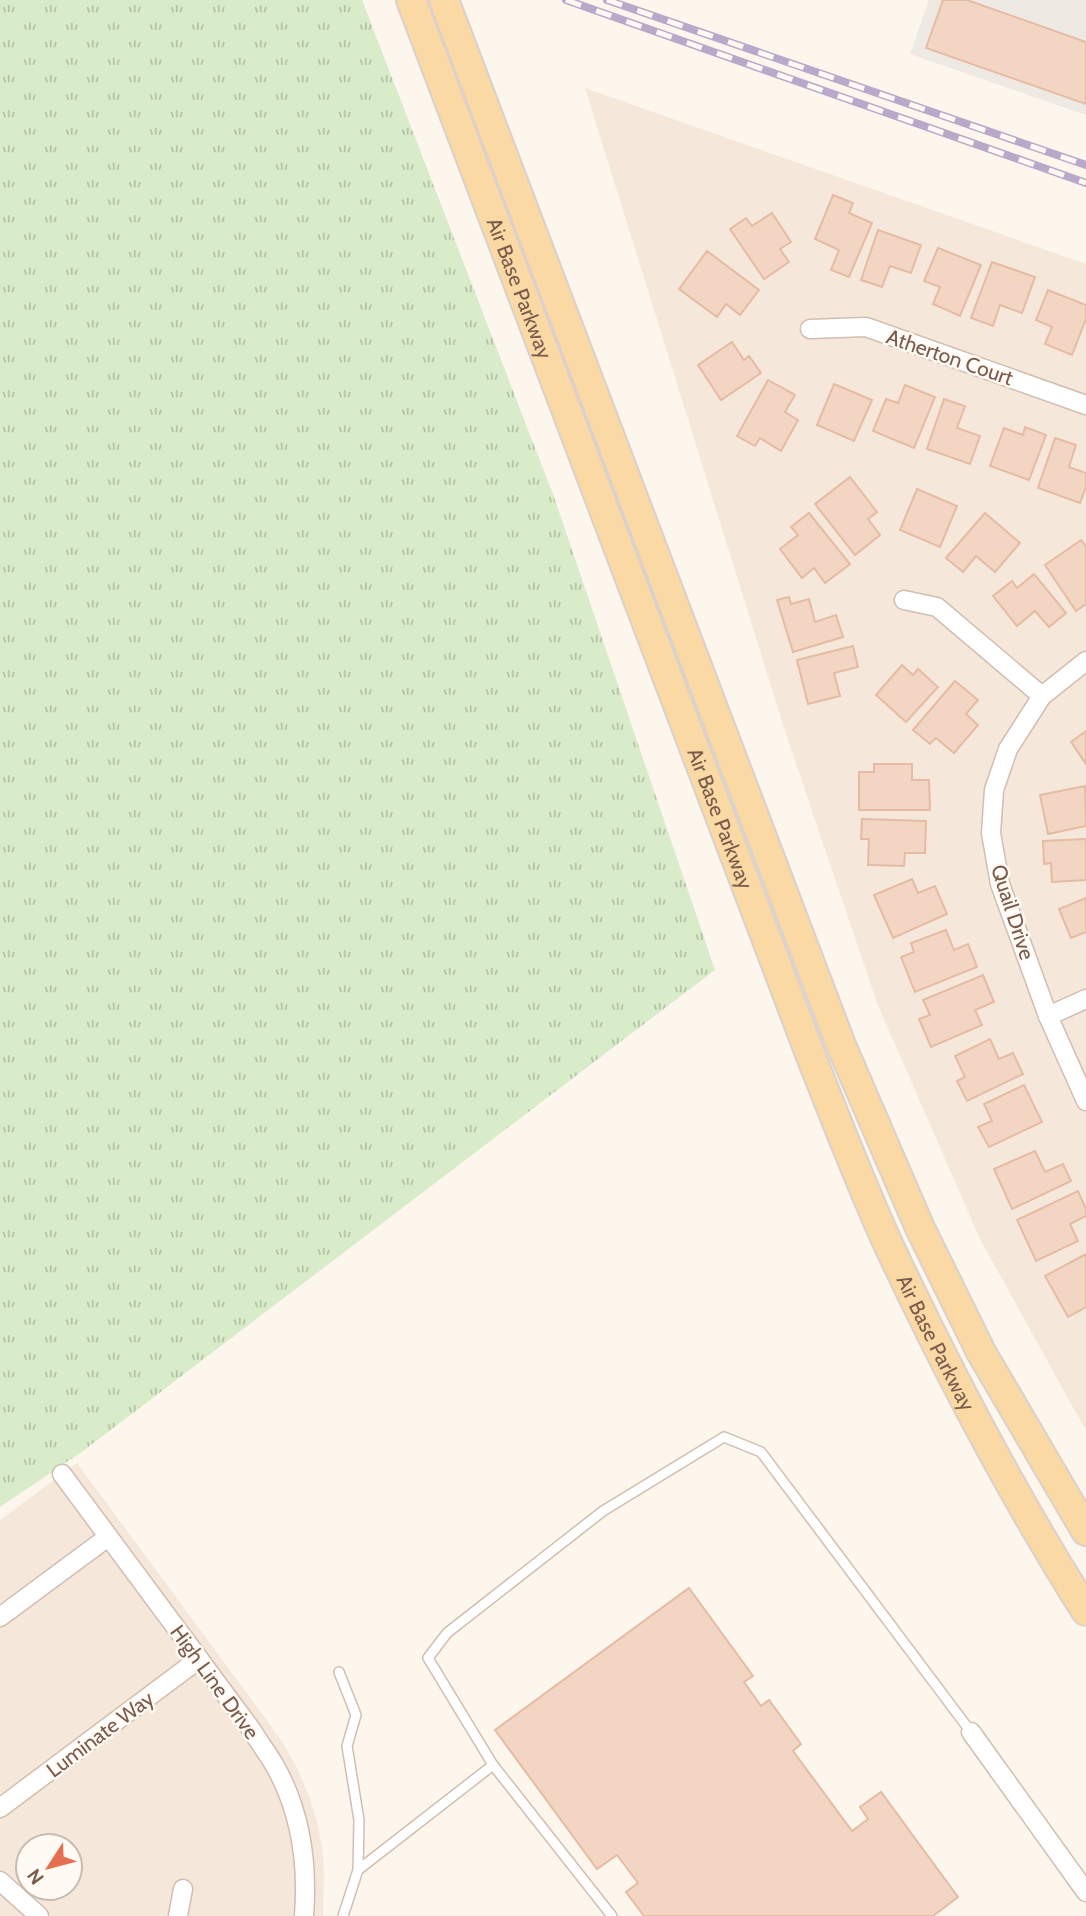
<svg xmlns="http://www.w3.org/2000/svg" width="1086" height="1916" font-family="Cabin,sans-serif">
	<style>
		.residential { fill: #f5e8da; fill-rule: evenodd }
		.industrial { fill: #efe9e4 }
		.grass { fill: url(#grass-tufts) }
		.building { fill: #f3d5c3; stroke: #e6bba3; stroke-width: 2 }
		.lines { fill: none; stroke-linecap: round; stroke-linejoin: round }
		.lane-casing { stroke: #d1beb0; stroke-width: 12 }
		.street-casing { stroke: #d1beb0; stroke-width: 21 }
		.primary-casing { stroke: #dad1cd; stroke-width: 32 }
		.lane { stroke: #fff; stroke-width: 9 }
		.street { stroke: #fff; stroke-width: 18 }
		.primary { stroke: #fbd9a5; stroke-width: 28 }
		.rail-casing { stroke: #b9a8c9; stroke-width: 8 }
		.rail { stroke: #fffaf3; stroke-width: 5; stroke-dasharray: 16; stroke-linecap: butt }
		.labels { text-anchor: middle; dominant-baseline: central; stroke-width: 5; stroke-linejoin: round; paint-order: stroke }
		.street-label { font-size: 21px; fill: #7a5c4d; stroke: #fffaf3 }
	</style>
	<defs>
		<pattern id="grass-tufts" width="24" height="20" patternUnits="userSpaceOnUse" patternTransform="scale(1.75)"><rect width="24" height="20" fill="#d8ecc9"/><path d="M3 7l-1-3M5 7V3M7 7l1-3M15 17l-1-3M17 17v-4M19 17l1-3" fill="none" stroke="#b4c2a5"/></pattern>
	</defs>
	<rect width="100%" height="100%" fill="#fdf6ec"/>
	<g class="residential">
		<polygon points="585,88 1086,264 1086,1431 980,1239 877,1003 784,728"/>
		<path d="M77 1463 266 1719 283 1743 298 1770 310 1799 318 1826 322 1848 324 1870 323 1916H0V1520ZM28 1846H70V1888H28Z"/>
	</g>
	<polygon class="industrial" points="929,0 1086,0 1086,115 910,54"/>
	<polygon class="grass" points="0,0 362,0 554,497 715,970 83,1451 0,1507"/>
	<g class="building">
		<polygon points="943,0 967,0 1086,42 1086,104 926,48"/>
		<polygon points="833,195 853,203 849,213 872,223 849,277 831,270 839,250 815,239"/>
		<polygon points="772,213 791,242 780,249 789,262 764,279 730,229 746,218 752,226"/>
		<polygon points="878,230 921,245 911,273 890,266 882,287 861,280"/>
		<polygon points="938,248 981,265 960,316 933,304 940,287 924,281"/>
		<polygon points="707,251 759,290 740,315 726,304 717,317 679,289"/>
		<polygon points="992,262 1035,277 1022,313 1000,305 993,326 971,318"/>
		<polygon points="1048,290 1086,305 1086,319 1072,355 1045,344 1052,327 1036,320"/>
		<polygon points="732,342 744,360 749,356 761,373 721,400 698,365"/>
		<polygon points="768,380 795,395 785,412 798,420 781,451 760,438 755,446 737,436"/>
		<polygon points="834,384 872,400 854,441 817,425"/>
		<polygon points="905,385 935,397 914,448 873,431 886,399 898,403"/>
		<polygon points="944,399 965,406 957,428 980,436 970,464 927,449"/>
		<polygon points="1025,427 1046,435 1029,480 990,466 1004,428 1023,435"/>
		<polygon points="1055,438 1076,445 1069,467 1086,473 1086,487 1080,503 1038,488"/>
		<polygon points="850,477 877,512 868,519 880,535 855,555 815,504"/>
		<polygon points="917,489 957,506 940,547 900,530"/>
		<polygon points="809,513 850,564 825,583 814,568 802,578 780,549 798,535 791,527"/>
		<polygon points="985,513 1020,543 995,572 976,556 963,572 946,558"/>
		<polygon points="1081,540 1086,546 1086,604 1076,611 1045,565"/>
		<polygon points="1034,574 1066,613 1049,627 1035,611 1017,626 993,596 1012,581 1017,588"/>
		<polygon points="789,597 791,604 809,599 815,622 836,615 843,637 793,652 777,600"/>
		<polygon points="853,646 858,667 834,673 840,696 808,704 797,660"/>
		<polygon points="902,665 913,675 918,669 938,687 906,722 876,695"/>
		<polygon points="955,681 978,700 966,714 978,725 954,753 936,738 930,744 913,730"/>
		<polygon points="1086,731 1086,764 1071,742"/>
		<polygon points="874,764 912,764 912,780 929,780 930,810 859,810 859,772 874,772"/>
		<polygon points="1085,786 1086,826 1048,834 1040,795"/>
		<polygon points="862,819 926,821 925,853 905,853 904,866 868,865 869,839 861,839"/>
		<polygon points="1086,839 1086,880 1052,882 1051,863 1044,864 1043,841"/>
		<polygon points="912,879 918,893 935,886 947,914 893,938 874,895"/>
		<polygon points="1086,898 1086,932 1071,938 1059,909"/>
		<polygon points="946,930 954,950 968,944 977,967 915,992 901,957 914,952 911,943"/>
		<polygon points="983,975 994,1002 975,1010 982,1025 931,1047 919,1019 930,1015 923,1000"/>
		<polygon points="990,1039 999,1059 1013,1053 1023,1074 967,1101 957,1081 965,1077 955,1056"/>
		<polygon points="1024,1085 1042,1122 989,1147 978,1127 992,1121 984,1104"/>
		<polygon points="1035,1151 1045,1172 1063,1164 1071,1181 1012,1209 994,1169"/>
		<polygon points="1078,1191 1086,1209 1086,1216 1070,1224 1078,1241 1036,1261 1017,1220"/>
		<polygon points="1086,1254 1086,1307 1068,1317 1045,1276"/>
		<polygon points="689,1588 753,1676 744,1682 761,1706 769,1700 801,1744 793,1751 852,1831 868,1819 860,1807 881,1792 958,1897 933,1916 644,1916 626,1892 638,1883 617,1855 597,1869 495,1730"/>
	</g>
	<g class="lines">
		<defs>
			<g id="lane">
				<polyline points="339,1672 356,1715 347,1746 359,1820 358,1870 343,1916"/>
				<polyline points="493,1765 612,1916"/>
				<polyline points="358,1870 493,1765 428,1658 447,1633 603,1511 724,1437 761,1452 971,1732"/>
			</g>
			<g id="street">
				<polyline points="810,329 866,327 1086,405"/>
				<polyline points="904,600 937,607 1042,696"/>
				<polyline points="1086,661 1042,696 1008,749 994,790 991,833 1000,884 1048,1016 1086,1101"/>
				<polyline points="1048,1016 1086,999"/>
				<path d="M62 1474 251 1729C259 1742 268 1754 275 1766 301 1812 308 1864 304 1916"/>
				<polyline points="0,1617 108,1537"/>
				<polyline points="971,1732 1086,1892"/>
				<polyline points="0,1808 199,1659"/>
				<polyline points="0,1881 39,1916"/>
				<polyline points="178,1916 183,1889"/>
			</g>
			<g id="primary">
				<path id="s1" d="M411 0 812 1059C837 1122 861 1185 889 1246 948 1372 1012 1494 1086 1611"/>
				<polyline points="444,0 841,1045 920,1228 981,1352 1086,1531"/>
			</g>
		</defs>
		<use href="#lane" class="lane-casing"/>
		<use href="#street" class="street-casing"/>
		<use href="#primary" class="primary-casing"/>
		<use href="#lane" class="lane"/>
		<use href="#street" class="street"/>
		<use href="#primary" class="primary"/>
		<defs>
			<g id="rail">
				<polyline points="566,0 1086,183"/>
				<polyline points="607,0 1086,165"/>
			</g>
		</defs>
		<use href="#rail" class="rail-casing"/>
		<use href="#rail" class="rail"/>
	</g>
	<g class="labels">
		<g class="street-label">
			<text stroke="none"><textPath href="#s1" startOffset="308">Air Base Parkway</textPath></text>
			<text transform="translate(950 357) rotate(19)">Atherton Court</text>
			<text stroke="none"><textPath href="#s1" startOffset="875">Air Base Parkway</textPath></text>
			<text transform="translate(1013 912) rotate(72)">Quail Drive</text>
			<text stroke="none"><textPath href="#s1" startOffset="1442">Air Base Parkway</textPath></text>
			<text transform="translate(215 1682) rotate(54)">High Line Drive</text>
			<text transform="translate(100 1734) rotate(-37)">Luminate Way</text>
		</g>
	</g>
	<g transform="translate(49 1867) rotate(234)"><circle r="33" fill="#fffaf3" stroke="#cabbb1" stroke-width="2"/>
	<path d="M0-5L12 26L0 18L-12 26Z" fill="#e76f51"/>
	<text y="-10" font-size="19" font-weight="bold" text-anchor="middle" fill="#7a5c4d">N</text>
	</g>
</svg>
